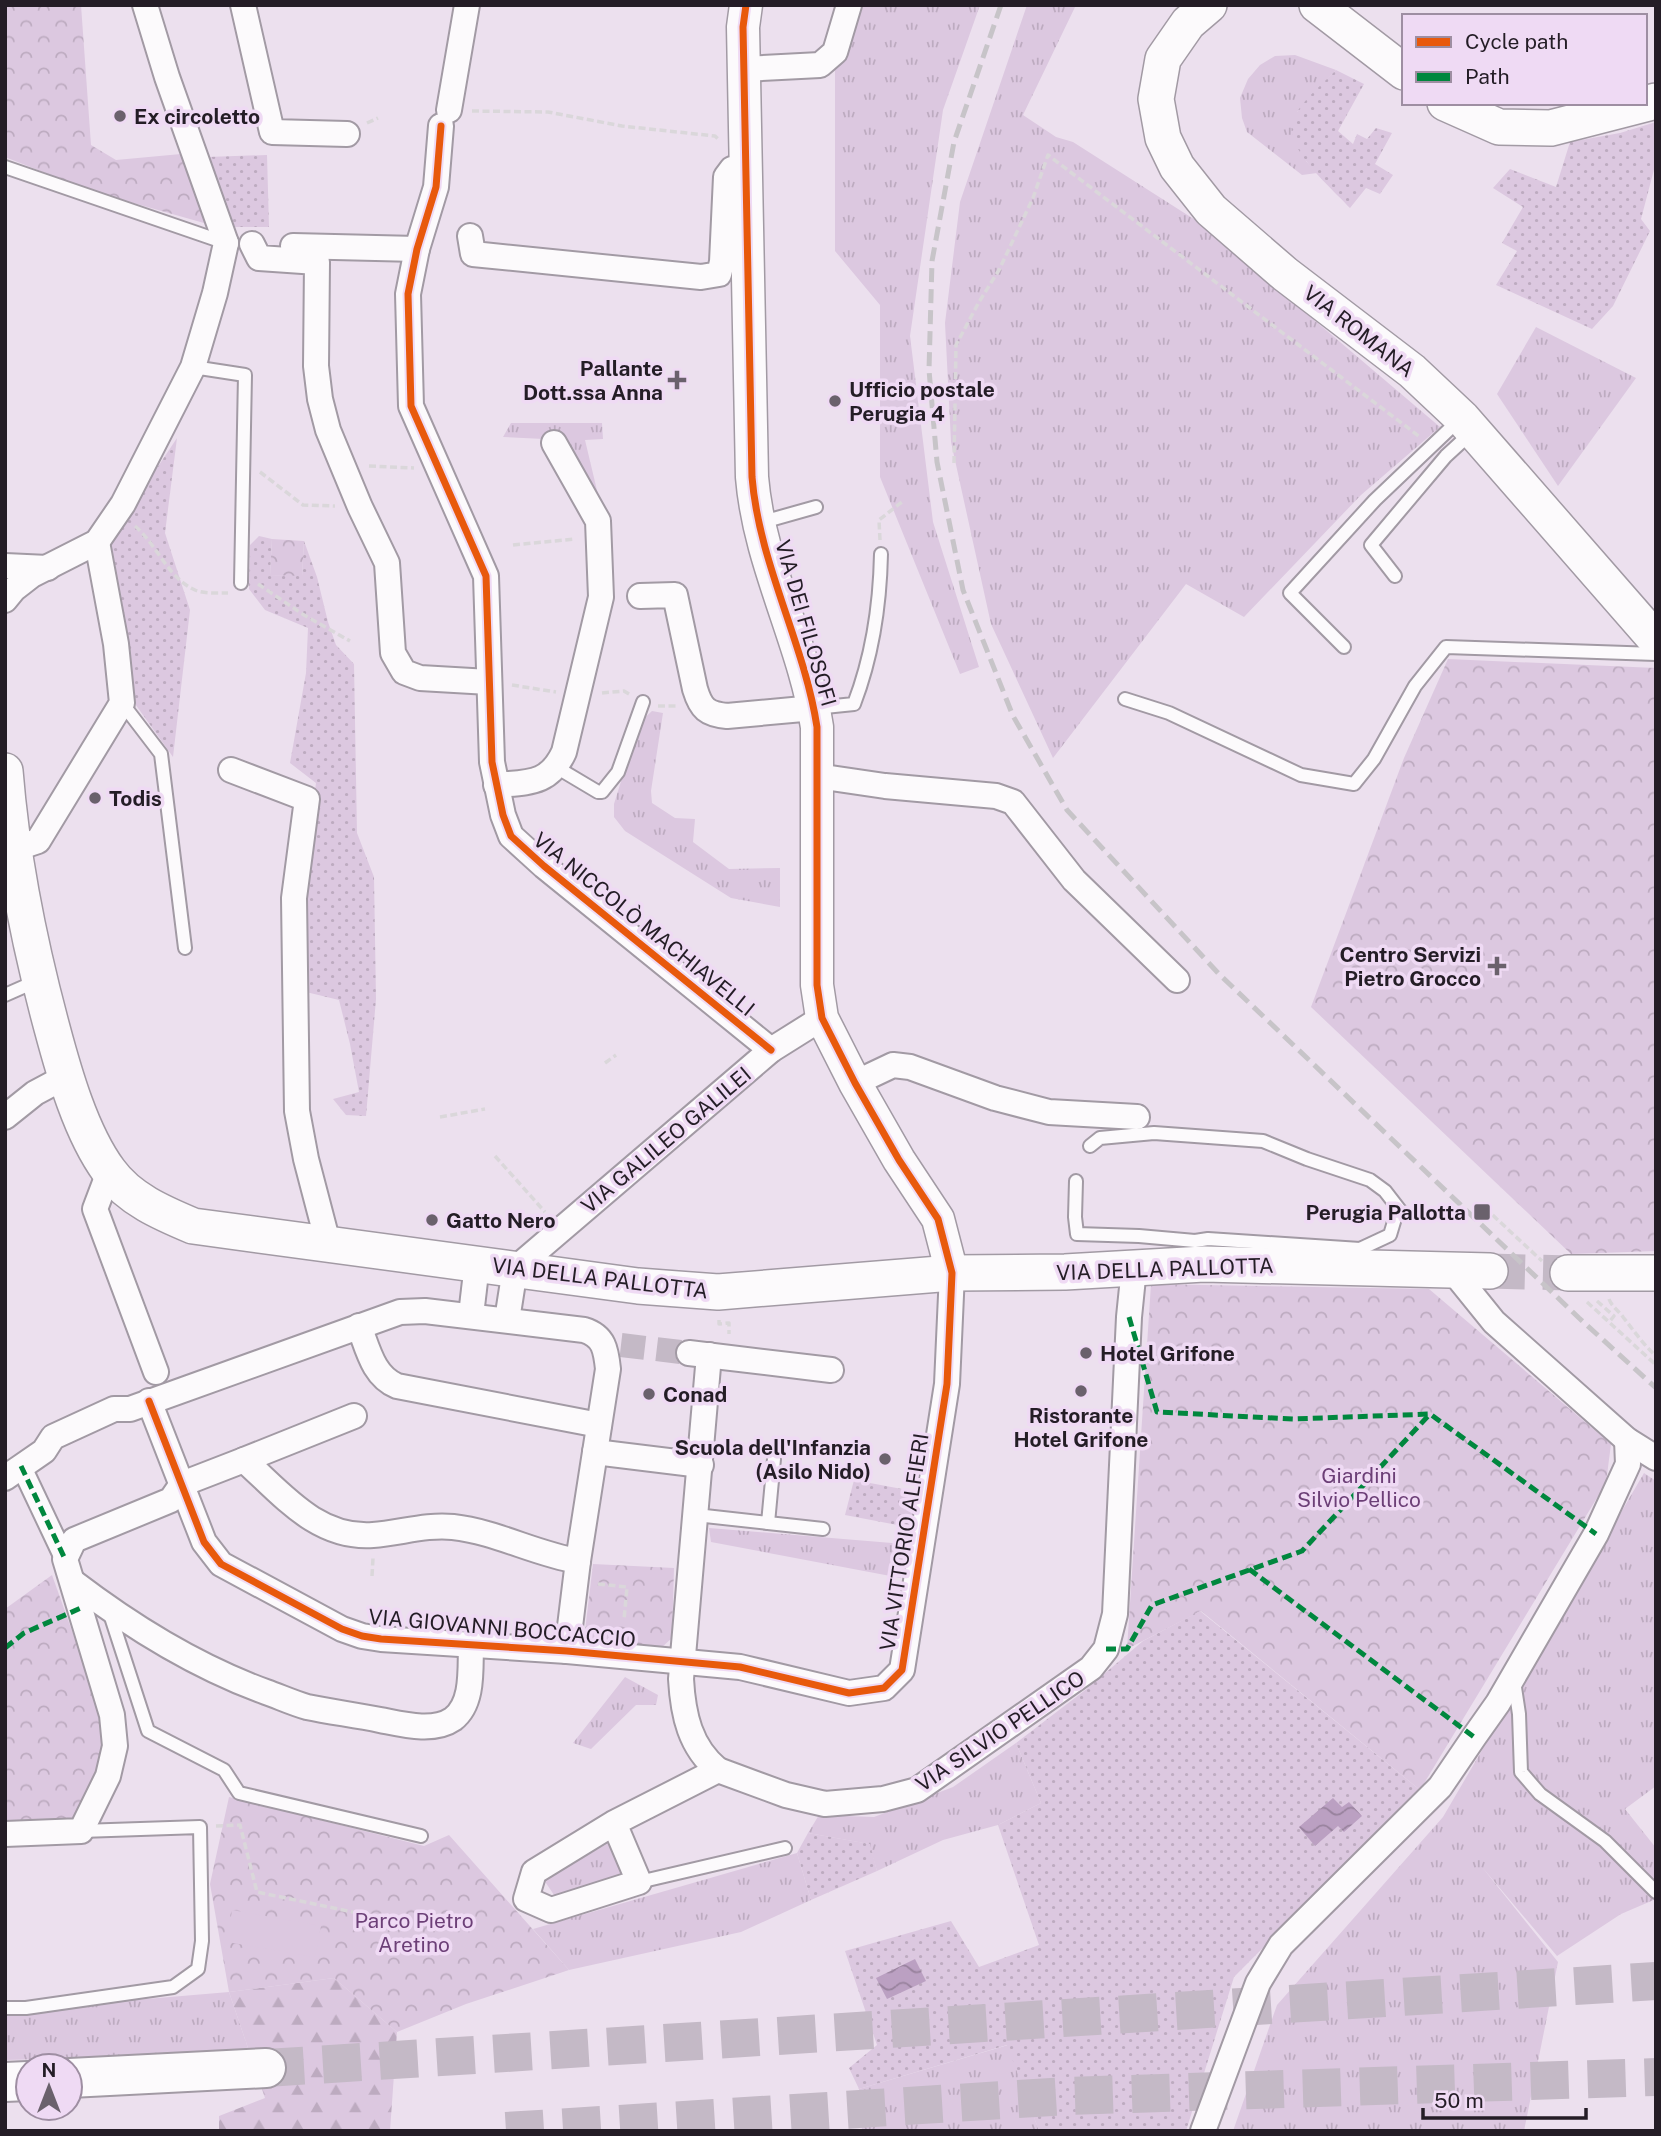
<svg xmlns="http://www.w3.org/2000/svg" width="1661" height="2136" font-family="'Public Sans',sans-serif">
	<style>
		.grass { fill: url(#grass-tufts) }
		.forest { fill: url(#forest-firs) }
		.park { fill: url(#park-crowns) }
		.garden { fill: url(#garden-dots) }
		.pitch { fill: #dcc8e0 }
		.water { fill: url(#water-waves) }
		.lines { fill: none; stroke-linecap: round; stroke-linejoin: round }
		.minor-tunnel { stroke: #c4b9c6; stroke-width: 24; stroke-dasharray: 24 12; stroke-linecap: butt }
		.secondary-tunnel { stroke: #c4b9c6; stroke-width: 35; stroke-dasharray: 35 18; stroke-linecap: butt }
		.motorway-tunnel { stroke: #c4b9c6; stroke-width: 38; stroke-dasharray: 38 19; stroke-linecap: butt }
		.service-casing { stroke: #a29aa4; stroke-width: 16 }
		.pedestrian-casing { stroke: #a29aa4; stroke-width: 23 }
		.minor-casing { stroke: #a29aa4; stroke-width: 28 }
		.tertiary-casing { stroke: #a29aa4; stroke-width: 35 }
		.secondary-casing { stroke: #a29aa4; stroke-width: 38 }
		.motorway-casing { stroke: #a29aa4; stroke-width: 42 }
		.path { stroke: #dad7da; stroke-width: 3.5; stroke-dasharray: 7 3.5; stroke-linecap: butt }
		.service { stroke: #fcfafc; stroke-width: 12 }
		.pedestrian { stroke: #fcfafc; stroke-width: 19 }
		.minor { stroke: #fcfafc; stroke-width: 24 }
		.tertiary { stroke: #fcfafc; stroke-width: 32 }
		.secondary { stroke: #fcfafc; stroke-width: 35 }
		.motorway { stroke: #fcfafc; stroke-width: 38 }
		.rail { stroke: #c7c4c8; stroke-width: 5; stroke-dasharray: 14 7; stroke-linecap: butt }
		.quiet { stroke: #00873e; stroke-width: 5; stroke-dasharray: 10 5; stroke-linecap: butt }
		.cycleway-casing { stroke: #efdaf4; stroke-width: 11 }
		.cycleway { stroke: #e8590c; stroke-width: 7 }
		.poi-dot { fill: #6a616c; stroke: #efdaf4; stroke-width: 2.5 }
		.labels { text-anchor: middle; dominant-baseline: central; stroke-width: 7; stroke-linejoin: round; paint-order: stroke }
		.poi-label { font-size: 21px; font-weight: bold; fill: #241d26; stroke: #efdaf4; text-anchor: start }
		.street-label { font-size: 21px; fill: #241d26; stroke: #efdaf4 }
		.park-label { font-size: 21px; fill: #6c3f77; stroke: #efdaf4 }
	</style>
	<defs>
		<pattern id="grass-tufts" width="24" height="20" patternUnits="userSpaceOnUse" patternTransform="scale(1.75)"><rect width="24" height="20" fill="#dcc8e0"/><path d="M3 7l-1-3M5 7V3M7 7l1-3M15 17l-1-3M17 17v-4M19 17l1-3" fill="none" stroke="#bdabc0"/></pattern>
		<pattern id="forest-firs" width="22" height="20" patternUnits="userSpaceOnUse" patternTransform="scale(1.75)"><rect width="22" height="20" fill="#dcc8e0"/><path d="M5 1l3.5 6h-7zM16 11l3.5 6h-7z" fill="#bdabc0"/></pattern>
		<pattern id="park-crowns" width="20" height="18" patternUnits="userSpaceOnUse" patternTransform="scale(1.75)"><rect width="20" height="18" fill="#dcc8e0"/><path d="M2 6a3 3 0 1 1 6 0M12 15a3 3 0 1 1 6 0" fill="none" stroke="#bdabc0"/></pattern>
		<pattern id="garden-dots" width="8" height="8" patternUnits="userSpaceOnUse" patternTransform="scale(1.75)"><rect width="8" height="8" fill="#dcc8e0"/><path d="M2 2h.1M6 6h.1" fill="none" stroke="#bdabc0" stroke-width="1.8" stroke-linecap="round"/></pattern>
		<pattern id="water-waves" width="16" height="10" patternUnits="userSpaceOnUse" patternTransform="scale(1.75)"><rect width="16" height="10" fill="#bba0c2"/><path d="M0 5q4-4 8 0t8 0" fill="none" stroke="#98829d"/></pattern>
	</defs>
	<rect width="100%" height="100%" fill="#ece0ee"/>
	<g class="grass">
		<polygon points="858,5 980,5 943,110 910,336 933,522 979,667 960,674 880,477 880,305 835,251 835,52"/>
		<polygon points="1027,5 1076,5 1023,115 1056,137 1073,142 1200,223 1440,427 1361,495 1244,617 1186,584 1053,758 991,624 951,442 945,323 960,202"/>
		<polygon points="1295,55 1336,70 1297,112 1306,161 1317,173 1302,175 1247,132 1242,118 1240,98 1248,79 1260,65 1275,56"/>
		<polygon points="1536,327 1636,378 1558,486 1497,394"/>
		<polygon points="511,423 602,423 603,439 585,440 600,503 564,440 503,437"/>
		<polygon points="652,711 663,713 651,791 652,803 675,818 695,819 693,842 729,869 780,868 780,907 731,898 625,831 614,817 614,804 639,723"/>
		<polygon points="1644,1473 1656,1481 1656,1786 1625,1809 1656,1848 1656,1899 1621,1914 1557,1956 1482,1867 1558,1962 1524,2131 1233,2131 1277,2005 1443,1817"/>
		<polygon points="709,1528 904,1544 901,1578 711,1542"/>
		<polygon points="625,1677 658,1695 656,1705 636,1705 591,1749 573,1743"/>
		<polygon points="1016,1743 1041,1803 998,1825 943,1840 877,1871 869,1844 808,1833 819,1815 874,1817 953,1787"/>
		<polygon points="612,1841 626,1872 558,1901 544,1880"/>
		<polygon points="797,1853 811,1900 741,1932 569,1970 533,1929"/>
		<polygon points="229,1992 250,2054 5,2060 5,2011"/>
		<polygon points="1008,2045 1039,2131 862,2131 859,2089"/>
	</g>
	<polygon class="forest" points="334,1978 397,2032 390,2131 219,2131 219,2116 265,2098 229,1992"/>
	<g class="park">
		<polygon points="5,5 81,5 91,145 116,160 181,154 211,225 91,191 5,157"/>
		<polygon points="272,539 304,541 302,577 270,575"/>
		<polygon points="1448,659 1656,668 1656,1251 1571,1254 1311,1007 1404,758"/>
		<polygon points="1151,1284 1429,1289 1611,1444 1606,1483 1420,1790 1201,1611 1127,1649"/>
		<polygon points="593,1564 674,1568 672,1638 661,1648 584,1639"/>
		<polygon points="52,1575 91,1684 103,1730 99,1770 84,1805 72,1818 5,1822 5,1609"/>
		<polygon points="229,1797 424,1846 449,1835 569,1970 466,2004 397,2032 334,1978 229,1992 210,1884"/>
	</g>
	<g class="garden">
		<path d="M1336 70 1364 84 1338 131 1353 144 1357 134 1367 139 1376 128 1392 133 1375 164 1393 175 1380 194 1366 188 1350 208C1333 189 1282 147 1293 120 1301 101 1322 85 1336 70Z"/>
		<polygon points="1656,122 1656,162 1641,219 1650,231 1613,306 1592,329 1496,285 1517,251 1502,243 1523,207 1493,188 1510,169 1556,187 1570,142 1620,133"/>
		<polygon points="267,155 269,227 235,227 207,157"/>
		<polygon points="177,438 165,533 190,610 173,757 133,701 107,543"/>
		<polygon points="259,536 272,539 270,575 302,576 304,541 317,577 328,622 336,645 354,664 357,833 374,877 376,999 366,1116 346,1115 333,1099 359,1092 350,1044 339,1000 306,992 301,897 316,783 290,763 306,673 308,628 265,610 249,589 250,545"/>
		<polygon points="854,1480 918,1492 913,1528 845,1515"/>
		<polygon points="1200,1611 1420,1790 1234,1977 1186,2131 1039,2131 1007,2045 859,2089 849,2068 877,2045 845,1951 951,1921 979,1967 1039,1945 998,1825 1041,1803 1016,1743 1084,1691 1143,1641"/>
		<polygon points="808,1833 870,1844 877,1871 811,1900 797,1853"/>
	</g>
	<polygon class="pitch" points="232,1910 321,1926 315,1957 227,1942"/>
	<g class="water">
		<polygon points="1333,1798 1342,1807 1349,1802 1362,1816 1344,1832 1338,1826 1315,1846 1299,1827"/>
		<polygon points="915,1959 926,1981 887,1999 876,1978"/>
	</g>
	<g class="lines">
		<polyline class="minor-tunnel" points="621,1345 689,1353"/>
		<polyline class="secondary-tunnel" points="1490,1271 1568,1273"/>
		<g class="motorway-tunnel">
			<polyline points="266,2068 1656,1981"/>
			<polyline points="506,2131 1067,2096 1656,2077"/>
		</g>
		<defs>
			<g id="service">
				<polyline points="5,167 226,243"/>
				<polyline points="193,367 245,375 241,583"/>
				<polyline points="759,523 816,507"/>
				<polyline points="1395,576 1371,545 1446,456 1471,433"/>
				<polyline points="1344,647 1290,593 1375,500 1459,420"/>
				<polyline points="1125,699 1169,713 1301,775 1354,784 1374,759 1415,686 1446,647 1656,654"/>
				<polyline points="122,703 161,754 185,948"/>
				<path d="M815 708 854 704C872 657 880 605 881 554"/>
				<polyline points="556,767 598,792 602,792 618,772 643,702"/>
				<polyline points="5,995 39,980"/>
				<polyline points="1076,1181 1075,1217 1077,1234 1139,1236 1195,1241 1208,1239 1360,1249 1390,1235 1396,1215 1402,1213 1385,1191 1370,1180 1307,1159 1263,1141 1154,1133 1100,1138 1090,1146"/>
				<polyline points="696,1515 768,1523 774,1459"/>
				<polyline points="768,1523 823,1529"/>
				<polyline points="110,1614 148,1731 224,1770 239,1793 421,1836"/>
				<polyline points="1514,1681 1519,1714 1521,1772 1540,1794 1605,1841 1656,1892"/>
				<polyline points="639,1882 785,1848"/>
				<polyline points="5,2008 26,2008 173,1987 198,1969 202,1941 200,1827 81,1831"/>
			</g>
			<polyline id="pedestrian" points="21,1466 65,1559"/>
			<g id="minor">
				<polyline points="145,5 167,77 226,243"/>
				<polyline points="243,5 272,132 347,134"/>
				<polyline points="744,69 820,65 835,52 849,5"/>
				<polyline points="449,110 467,5"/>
				<polyline points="441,126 436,187 417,249 408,294 411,406 486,576 492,762 503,815 511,836 544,866 771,1050"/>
				<polyline points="470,236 473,254 701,277 719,274 722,262 726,177 732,169 745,168"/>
				<polyline points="252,244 259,258 317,262 316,366 320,399 328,430 360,507 387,563 393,653 404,672 420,678 489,682"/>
				<polyline points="293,246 417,249"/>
				<polyline points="5,566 48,568"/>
				<path d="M640 596 675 595 695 689C701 709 707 714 727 716L814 708"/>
				<polyline points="5,600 14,589 32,575 97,542 123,504 193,367 215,293 226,243"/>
				<polyline points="231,770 307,799 294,898 297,1111 306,1159 328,1243"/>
				<polyline points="817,776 885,786 996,796 1013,802 1074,880 1177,980"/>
				<path d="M496 785C528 782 549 785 564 752L601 597 598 521 554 443"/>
				<polyline points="14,849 38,841 122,703 116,644 97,542"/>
				<polyline points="855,1083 893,1065 910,1067 995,1098 1049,1112 1137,1117"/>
				<polyline points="5,1117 35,1093 65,1077"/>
				<polyline points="109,1172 95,1209 156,1372"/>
				<polyline points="1452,1270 1494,1322 1627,1440 1656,1458"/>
				<polyline points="471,1315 477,1264"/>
				<polyline points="507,1320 515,1269 771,1050 822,1018"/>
				<path d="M359 1326C368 1349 373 1376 397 1386L599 1425"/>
				<polyline points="689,1353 831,1370"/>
				<polyline points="149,1401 204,1542 221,1564 342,1629 362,1636 381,1639 567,1651 740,1667 849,1693 884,1688 902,1670 947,1384 952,1273"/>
				<polyline points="595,1452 701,1465"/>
				<polyline points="244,1460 354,1416"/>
				<path d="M5 1478 44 1451 53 1437 114 1409H130L400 1312 425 1311 584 1330C604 1336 606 1350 608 1369L578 1561 567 1651"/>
				<path d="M73 1582C132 1627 197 1667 266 1692 280 1697 293 1703 307 1707 331 1712 356 1715 380 1720 401 1724 433 1733 453 1719 474 1703 470 1668 471 1644"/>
				<polyline points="718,1770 786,1795 825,1804 883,1799 917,1790 1091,1668 1106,1649 1115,1614 1129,1317 1134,1268"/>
				<path d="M614 1823 639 1882 551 1910 526 1899 534 1872 614 1823 718 1770C690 1747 683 1715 681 1679L709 1355"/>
				<path d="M5 1834 81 1831 108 1776 115 1746 112 1715 65 1559 74 1540 171 1500 182 1484 244 1460C282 1494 317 1539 373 1535 400 1533 427 1524 453 1527 497 1532 535 1554 578 1561"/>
				<polyline points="1203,2131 1258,1983 1281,1945 1440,1787 1474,1737 1498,1703 1596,1534 1628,1464 1627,1440"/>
			</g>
			<path id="tertiary" d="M746 5 743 27 752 477C759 564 804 642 817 727V985L822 1018 855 1083 899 1160 938 1219 952 1273"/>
			<g id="secondary">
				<polyline points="1209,5 1188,23 1163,59 1156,99 1163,138 1177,167 1211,210 1285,274 1412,371 1462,418 1656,640"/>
				<polyline points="1317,5 1404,72"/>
				<polyline points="1445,103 1499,127 1551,128 1656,101"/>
				<path d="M5 771C12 859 29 943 52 1028 64 1073 81 1133 109 1171 129 1199 162 1213 193 1226L638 1286 718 1292 952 1273 1065 1272 1204 1264 1490 1271"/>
				<polyline points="1568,1273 1656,1273"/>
			</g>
			<g id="motorway">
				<polyline points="70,2078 266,2068"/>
				<polyline points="5,2082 28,2081"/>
			</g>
		</defs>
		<use href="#service" class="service-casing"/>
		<use href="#pedestrian" class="pedestrian-casing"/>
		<use href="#minor" class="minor-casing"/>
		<use href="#tertiary" class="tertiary-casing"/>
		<use href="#secondary" class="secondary-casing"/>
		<use href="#motorway" class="motorway-casing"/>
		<g class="path">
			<polyline points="472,111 548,112 622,126 715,136 720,141"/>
			<polyline points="367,123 378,118"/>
			<polyline points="954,463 956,345 979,302 999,270 1033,198 1048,155 1420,437"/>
			<polyline points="369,466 414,468"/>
			<polyline points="260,472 303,505 335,506"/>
			<path d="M135 526C157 545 168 578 195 590 204 594 218 593 228 593"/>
			<polyline points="880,540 879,520 903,501"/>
			<polyline points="513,545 575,539"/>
			<polyline points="258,584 304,615 350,641"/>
			<polyline points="512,685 556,692"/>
			<polyline points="602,693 624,691 629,694"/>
			<polyline points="658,706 678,706"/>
			<polyline points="605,1063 616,1055"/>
			<polyline points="440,1117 485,1109"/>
			<polyline points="495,1156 545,1212"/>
			<polyline points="1485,1208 1542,1261"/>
			<path d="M1609 1299C1612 1307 1618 1310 1623 1317 1634 1331 1643 1344 1656 1356"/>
			<polyline points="1597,1301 1614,1316 1610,1321"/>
			<polyline points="1587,1302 1656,1365"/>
			<polyline points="719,1320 719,1324 729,1323 729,1334"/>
			<polyline points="372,1576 373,1558"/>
			<polyline points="598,1584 627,1587 624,1620"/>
			<polyline points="216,1826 240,1825 257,1892 391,1920"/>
		</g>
		<use href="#service" class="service"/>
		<use href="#pedestrian" class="pedestrian"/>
		<use href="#minor" class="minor"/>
		<use href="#tertiary" class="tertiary"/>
		<use href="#secondary" class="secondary"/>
		<use href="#motorway" class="motorway"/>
		<polyline class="rail" points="1001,5 954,142 932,261 929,370 937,462 963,590 1013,716 1067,810 1219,974 1579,1318 1656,1388"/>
		<g class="quiet">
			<polyline points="1129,1317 1157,1412 1293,1419 1430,1414 1596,1534"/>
			<polyline points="21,1466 65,1559"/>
			<polyline points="1249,1569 1474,1737"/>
			<polyline points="5,1648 24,1633 81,1608"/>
			<polyline points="1106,1649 1127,1649 1152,1605 1302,1551 1430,1414"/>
		</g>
		<defs>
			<g id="cycleway">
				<polyline points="441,126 436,187 417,249 408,294 411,406 486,576 492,762 503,815 511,836 544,866 771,1050"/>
				<path d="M149 1401 204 1542 221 1564 342 1629 362 1636 381 1639 567 1651 740 1667 849 1693 884 1688 902 1670 947 1384 952 1273 938 1219 899 1160 855 1083 822 1018 817 985V727C804 642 759 564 752 477L743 27 746 5"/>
			</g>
		</defs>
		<use href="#cycleway" class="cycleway-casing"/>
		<use href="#cycleway" class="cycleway"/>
	</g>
	<g class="poi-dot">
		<circle cx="120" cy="116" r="7"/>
		<path d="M673.5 369.5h7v7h7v7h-7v7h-7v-7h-7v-7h7z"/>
		<circle cx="835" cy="401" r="7"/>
		<circle cx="95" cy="798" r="7"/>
		<path d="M1493.5 955.5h7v7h7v7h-7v7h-7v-7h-7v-7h7z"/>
		<rect x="1473" y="1203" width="18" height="18" rx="3.5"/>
		<circle cx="432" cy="1220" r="7"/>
		<circle cx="1086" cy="1353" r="7"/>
		<circle cx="1081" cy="1391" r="7"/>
		<circle cx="649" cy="1394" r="7"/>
		<circle cx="885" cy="1459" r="7"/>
	</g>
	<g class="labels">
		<g class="poi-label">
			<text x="134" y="116">Ex circoletto</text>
			<text x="663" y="368" text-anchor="end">Pallante<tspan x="663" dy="24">Dott.ssa Anna</tspan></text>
			<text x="849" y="389">Ufficio postale<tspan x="849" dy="24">Perugia 4</tspan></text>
			<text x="109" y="798">Todis</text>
			<text x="1481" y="954" text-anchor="end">Centro Servizi<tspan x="1481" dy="24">Pietro Grocco</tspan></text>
			<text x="1466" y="1212" text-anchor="end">Perugia Pallotta</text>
			<text x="446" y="1220">Gatto Nero</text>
			<text x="1100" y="1353">Hotel Grifone</text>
			<text x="663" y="1394">Conad</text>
			<text x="1081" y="1415" text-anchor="middle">Ristorante<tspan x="1081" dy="24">Hotel Grifone</tspan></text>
			<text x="871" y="1447" text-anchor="end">Scuola dell'Infanzia<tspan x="871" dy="24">(Asilo Nido)</tspan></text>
		</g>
		<g class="street-label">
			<text transform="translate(1359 331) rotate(38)">VIA ROMANA</text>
			<text transform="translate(806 623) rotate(74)">VIA DEI FILOSOFI</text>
			<text transform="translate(644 924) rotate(39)">VIA NICCOLÒ MACHIAVELLI</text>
			<text transform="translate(666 1140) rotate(-40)">VIA GALILEO GALILEI</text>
			<text transform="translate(1165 1269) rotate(-2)">VIA DELLA PALLOTTA</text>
			<text transform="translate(600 1278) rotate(7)">VIA DELLA PALLOTTA</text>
			<text transform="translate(904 1542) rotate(-81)">VIA VITTORIO ALFIERI</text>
			<text transform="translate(502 1628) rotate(5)">VIA GIOVANNI BOCCACCIO</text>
			<text transform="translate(1000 1731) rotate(-34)">VIA SILVIO PELLICO</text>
		</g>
		<g class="park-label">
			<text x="1359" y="1475">Giardini<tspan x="1359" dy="24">Silvio Pellico</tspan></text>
			<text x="414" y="1920">Parco Pietro<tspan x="414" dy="24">Aretino</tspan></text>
		</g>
	</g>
	<rect width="1661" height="2136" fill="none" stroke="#241d26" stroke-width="14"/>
	<rect x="1402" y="14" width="245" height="91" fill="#efdaf4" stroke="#9e8ea2" stroke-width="2"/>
	<rect x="1416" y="37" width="35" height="10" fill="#e8590c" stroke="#9e8ea2" stroke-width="2"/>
	<text x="1465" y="49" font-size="21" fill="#241d26">Cycle path</text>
	<rect x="1416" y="72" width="35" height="10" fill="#00873e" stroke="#9e8ea2" stroke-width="2"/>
	<text x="1465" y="84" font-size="21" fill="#241d26">Path</text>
	<g transform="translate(49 2087)"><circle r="33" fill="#efdaf4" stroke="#9e8ea2" stroke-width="2"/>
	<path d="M0-5L12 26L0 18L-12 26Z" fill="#6a616c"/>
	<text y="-10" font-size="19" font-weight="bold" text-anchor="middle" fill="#241d26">N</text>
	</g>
	<path d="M1423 2108v10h163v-10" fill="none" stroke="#241d26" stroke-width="3.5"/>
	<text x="1434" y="2108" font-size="21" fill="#241d26" stroke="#efdaf4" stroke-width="5" paint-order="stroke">50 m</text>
</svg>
